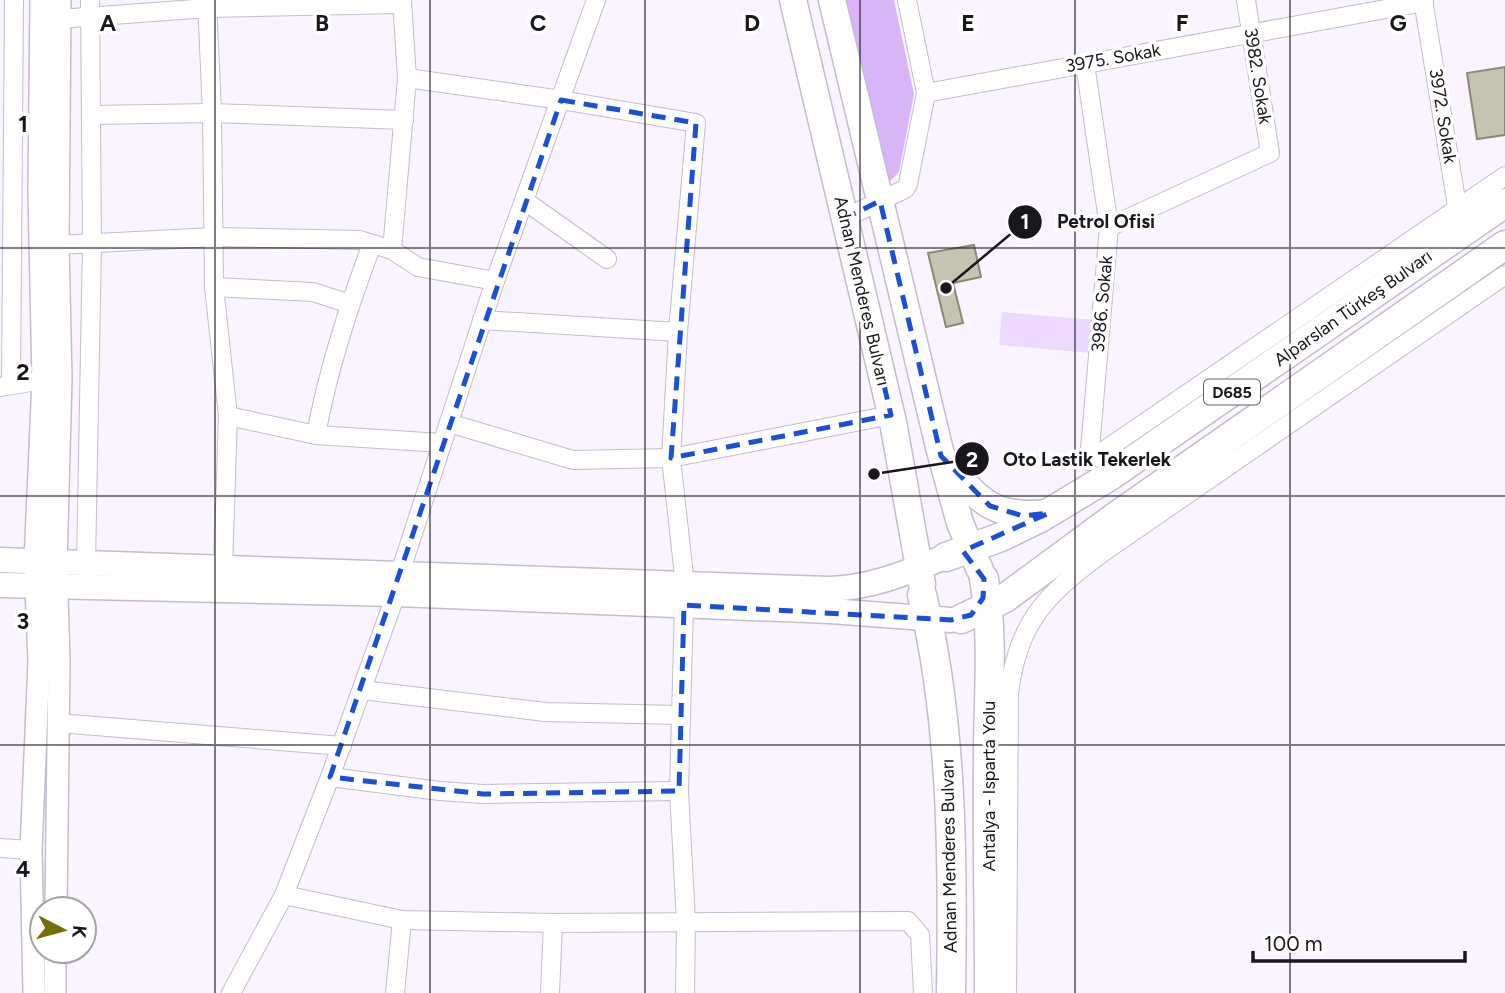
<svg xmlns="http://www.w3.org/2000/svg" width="1505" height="993" font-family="Figtree,sans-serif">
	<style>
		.green { fill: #edd8ff }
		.forest { fill: #d9b5f7 }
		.building { fill: #c5c4b1; stroke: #8a8977; stroke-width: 2 }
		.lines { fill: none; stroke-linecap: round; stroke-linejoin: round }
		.minor-casing { stroke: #c5bccd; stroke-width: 20 }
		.tertiary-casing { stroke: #c5bccd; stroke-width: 24 }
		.secondary-casing { stroke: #c5bccd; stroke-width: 27 }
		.primary-casing { stroke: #c5bccd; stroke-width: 29 }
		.trunk-casing { stroke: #c5bccd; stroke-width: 31 }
		.minor { stroke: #fff; stroke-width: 18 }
		.tertiary { stroke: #fff; stroke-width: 21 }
		.secondary { stroke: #fff; stroke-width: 24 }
		.primary { stroke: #fff; stroke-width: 26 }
		.trunk { stroke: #fff; stroke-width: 28 }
		.marked { fill: none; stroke: #1d4ed8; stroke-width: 5; stroke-dasharray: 14 9; stroke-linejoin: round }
		.grid { fill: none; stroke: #19161c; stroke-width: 2; stroke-opacity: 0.55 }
		.labels { text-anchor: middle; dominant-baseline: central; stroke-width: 7; stroke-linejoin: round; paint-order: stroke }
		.shield { fill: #fff; stroke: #5e5c60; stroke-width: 2 }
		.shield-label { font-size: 16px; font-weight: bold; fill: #19161c }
		.street-label { font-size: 18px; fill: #19161c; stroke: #fff }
		.grid-label { font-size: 23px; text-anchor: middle; font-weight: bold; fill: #19161c; stroke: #fff; stroke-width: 7; stroke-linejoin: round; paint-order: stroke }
		.leader { fill: none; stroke: #19161c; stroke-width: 2.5 }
		.callout-dot { fill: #19161c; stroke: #fff; stroke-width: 2.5 }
		.mark-label { font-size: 21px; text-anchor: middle; font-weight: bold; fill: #fff }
		.callout-label { font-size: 19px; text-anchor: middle; font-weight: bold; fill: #19161c; stroke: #fff; stroke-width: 7; stroke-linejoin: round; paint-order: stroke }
	</style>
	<rect width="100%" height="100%" fill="#faf4ff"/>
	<polygon class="green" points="1002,312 1094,320 1091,353 999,345"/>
	<polygon class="forest" points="845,0 894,0 914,94 899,172 889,182"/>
	<g class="building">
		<polygon points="1505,67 1505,135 1477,139 1467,73"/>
		<polygon points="974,245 981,277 953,283 963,323 946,327 928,253"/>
	</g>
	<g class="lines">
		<defs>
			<g id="minor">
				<polyline points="207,0 212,113 214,287 228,416 223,569"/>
				<polyline points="1423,0 1459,218"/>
				<polyline points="59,19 208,8 401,4"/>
				<polyline points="1085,64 1109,227 1089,461"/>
				<polyline points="407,78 561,100 696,123 678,332 671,458 685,585"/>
				<polyline points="926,93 1424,2"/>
				<polyline points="91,115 212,113 404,120"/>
				<polyline points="525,201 607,259"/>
				<polyline points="845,218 905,189 908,184 926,93 907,0"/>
				<polyline points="1109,227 1270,153 1246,0"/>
				<polyline points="58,245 214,237 360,240 392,250 418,267 495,281"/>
				<polyline points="392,250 407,78 402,0"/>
				<polyline points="214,287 313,292 350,304"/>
				<polyline points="482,320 678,332"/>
				<polyline points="11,385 14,0"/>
				<polyline points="0,387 43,380"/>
				<polyline points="228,416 316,435 442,443"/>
				<polyline points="449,423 573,460 671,458 891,415"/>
				<path d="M316 435C328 369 349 306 372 244"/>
				<polyline points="1089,461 1505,176"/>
				<polyline points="86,564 92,244 90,0"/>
				<polyline points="400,573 495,281 596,0"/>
				<polyline points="684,605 679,791 686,922 685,993"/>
				<polyline points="362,690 545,712 680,715"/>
				<polyline points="58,723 342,746"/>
				<polyline points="330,777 440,791 483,794 679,791"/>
				<polyline points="0,848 31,850"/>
				<polyline points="284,895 402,920 553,923 908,921 920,935 923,993"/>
				<polyline points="231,993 284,895 330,777 396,594"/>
				<polyline points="395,993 402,920"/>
				<polyline points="550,993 553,923"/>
				<path d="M1007 993 1009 694C1017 622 1047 594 1102 553L1505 275"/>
			</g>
			<g id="tertiary">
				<polyline points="56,909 59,661 56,563 61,379 58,245 60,0"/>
				<polyline points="34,993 31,850 39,662 35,562 43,380 39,192 41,0"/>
				<polyline points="55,993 55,951"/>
			</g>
			<g id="secondary">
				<path d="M0 560 829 589C867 588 902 575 937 560"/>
				<polyline points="0,585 396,594 830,611 951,620"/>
			</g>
			<g id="primary">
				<polyline points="793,0 893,422 922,584"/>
				<polyline points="832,0 940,451 960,523 980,570"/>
				<path d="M946 461C980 503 993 518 1049 513"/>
			</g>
			<g id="trunk">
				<polyline points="946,557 1001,537 1040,518 1110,476 1505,203"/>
				<path d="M984 579C994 638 988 697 988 756 987 835 989 914 989 993"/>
				<path d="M922 595C953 723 953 861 951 993"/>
				<polyline points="961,619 1005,598 1115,517 1505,245"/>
			</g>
		</defs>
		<use href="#minor" class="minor-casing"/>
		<use href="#tertiary" class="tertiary-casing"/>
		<use href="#secondary" class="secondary-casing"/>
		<use href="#primary" class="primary-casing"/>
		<use href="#trunk" class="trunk-casing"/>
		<use href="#minor" class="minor"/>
		<use href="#tertiary" class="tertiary"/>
		<use href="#secondary" class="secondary"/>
		<use href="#primary" class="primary"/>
		<use href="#trunk" class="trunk"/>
	</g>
	<path class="marked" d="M561 100 696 123 671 458 891 415 845 218 880 201 941 456 990 506 1023 516 1049 513 963 551 984 579 983 598 971 615 951 620 684 605 679 791 483 794 330 777Z"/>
	<path class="grid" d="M215 0V993M430 0V993M645 0V993M860 0V993M1075 0V993M1290 0V993M0 248H1505M0 496H1505M0 745H1505"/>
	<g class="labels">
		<rect class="shield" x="1204" y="379.5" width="56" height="25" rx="5"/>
		<g class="shield-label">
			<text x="1232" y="392">D685</text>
		</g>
		<g class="street-label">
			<text transform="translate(1113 58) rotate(-10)">3975. Sokak</text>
			<text transform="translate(1258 76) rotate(81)">3982. Sokak</text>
			<text transform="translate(1443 116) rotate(81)">3972. Sokak</text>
			<text transform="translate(862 291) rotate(77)">Adnan Menderes Bulvarı</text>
			<text transform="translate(1102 304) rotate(-85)">3986. Sokak</text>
			<text transform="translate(1353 308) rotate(-35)">Alparslan Türkeş Bulvarı</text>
			<text transform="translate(989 786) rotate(-90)">Antalya - Isparta Yolu</text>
			<text transform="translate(949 856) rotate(-91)">Adnan Menderes Bulvarı</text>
		</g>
	</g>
	<g class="grid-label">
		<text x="108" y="31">A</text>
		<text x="322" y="31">B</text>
		<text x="538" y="31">C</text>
		<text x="752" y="31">D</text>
		<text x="968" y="31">E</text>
		<text x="1182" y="31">F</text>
		<text x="1398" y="31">G</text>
		<text x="23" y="132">1</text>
		<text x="23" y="380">2</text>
		<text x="23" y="629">3</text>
		<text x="23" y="877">4</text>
	</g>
	<path class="leader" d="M946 288L1025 222M874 474L972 459"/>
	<g class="callout-dot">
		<circle cx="946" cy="288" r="7"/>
		<circle cx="874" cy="474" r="7"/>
		<circle cx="1025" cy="222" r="18"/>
		<circle cx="972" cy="459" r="18"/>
	</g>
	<g class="mark-label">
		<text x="1025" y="229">1</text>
		<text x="972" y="467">2</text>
	</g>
	<g class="callout-label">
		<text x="1106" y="228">Petrol Ofisi</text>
		<text x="1087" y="466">Oto Lastik Tekerlek</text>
	</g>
	<g transform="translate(63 930) rotate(96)"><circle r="33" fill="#ffffff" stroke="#a3a2a4" stroke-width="2"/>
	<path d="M0-5L12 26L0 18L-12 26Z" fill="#756d0a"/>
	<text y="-10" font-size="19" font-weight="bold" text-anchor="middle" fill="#19161c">K</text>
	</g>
	<path d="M1253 951v10h212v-10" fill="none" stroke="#19161c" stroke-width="3.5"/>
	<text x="1264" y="951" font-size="21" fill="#19161c" stroke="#ffffff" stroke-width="5" paint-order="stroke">100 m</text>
</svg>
